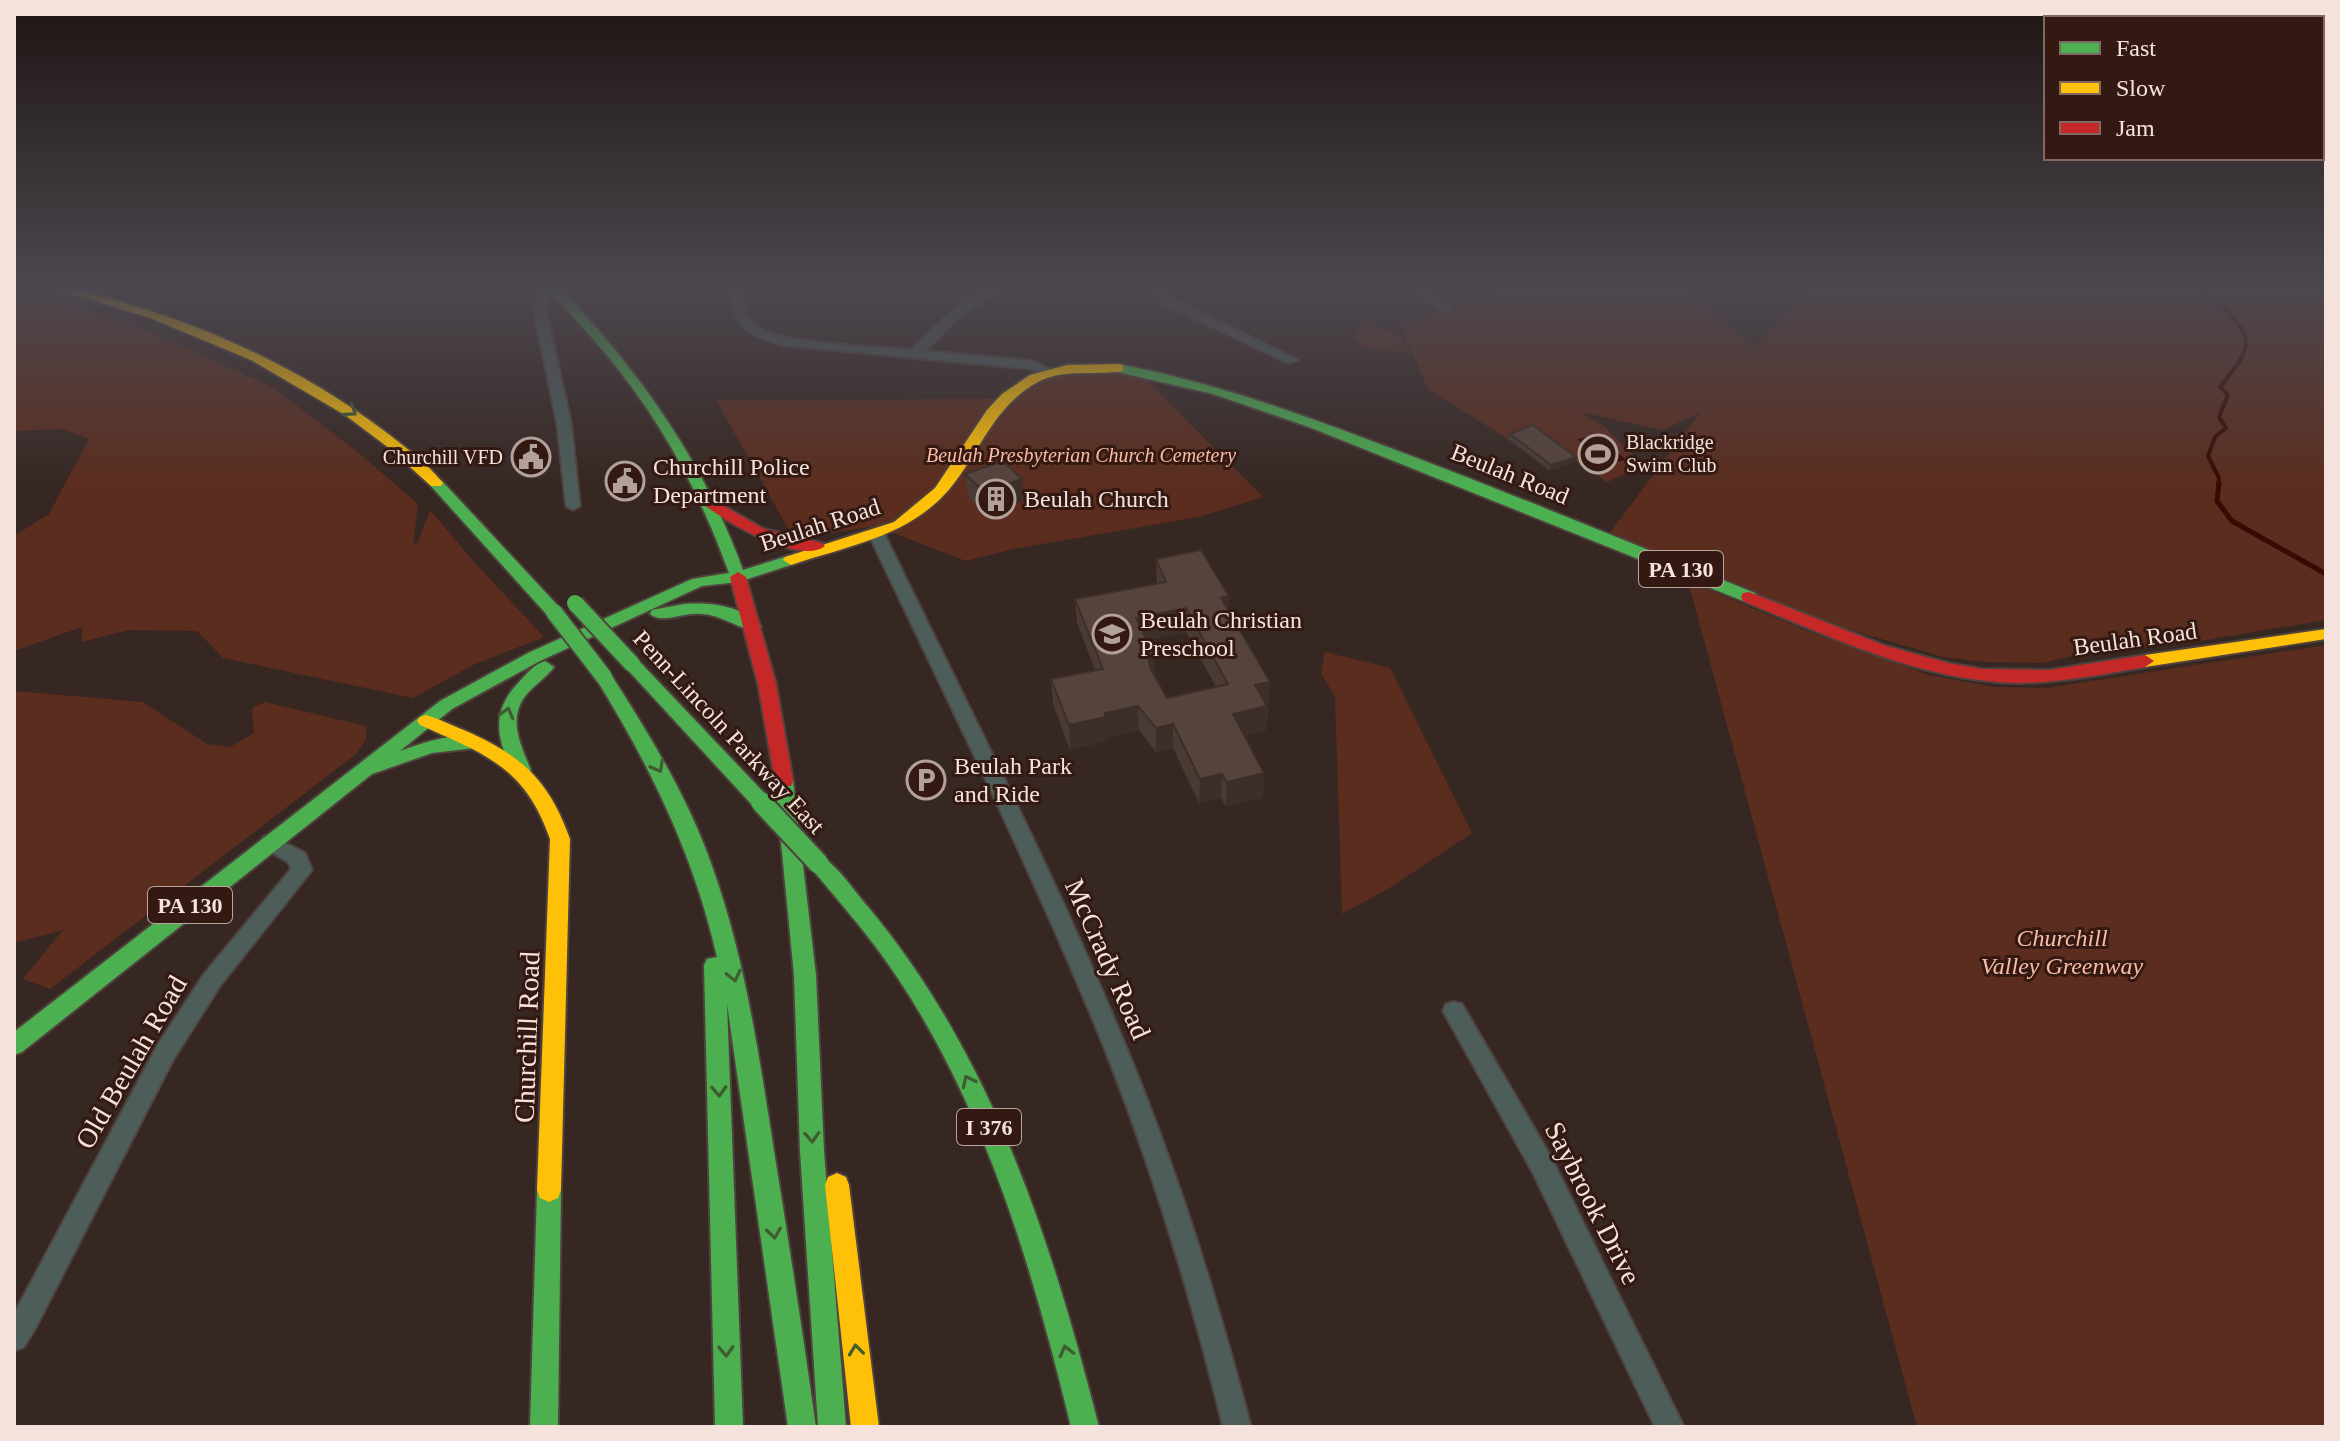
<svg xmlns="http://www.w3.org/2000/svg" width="2340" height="1441" font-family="Georgia,serif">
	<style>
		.green { fill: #5b2d1e }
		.water { fill: #380a03 }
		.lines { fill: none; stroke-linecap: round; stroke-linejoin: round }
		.stream-far1 { stroke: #380a03; stroke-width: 4 }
		.stream { stroke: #380a03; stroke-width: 5 }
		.street-casing { stroke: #4f423e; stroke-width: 4 }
		.fast-casing { stroke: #4f423e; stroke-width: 4 }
		.slow-casing { stroke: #4f423e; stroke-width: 4 }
		.jam-casing { stroke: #4f423e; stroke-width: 4 }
		.street { fill: #4c5d5a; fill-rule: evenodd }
		.fast { fill: #4caf50; fill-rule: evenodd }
		.slow { fill: #ffc107; fill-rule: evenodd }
		.jam { fill: #c62828; fill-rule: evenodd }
		.fast-bridge-far1-casing { stroke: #4f423e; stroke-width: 20; stroke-linecap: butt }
		.fast-bridge-casing { stroke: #4f423e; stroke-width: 24; stroke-linecap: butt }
		.fast-bridge-far1 { stroke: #4caf50; stroke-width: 16 }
		.fast-bridge { stroke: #4caf50; stroke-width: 20 }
		.wall { fill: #4a3a34; fill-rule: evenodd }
		.shaded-wall { fill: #3c2f2a }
		.building { fill: #56433c; stroke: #3c2f2a; stroke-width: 2; fill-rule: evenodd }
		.oneway { stroke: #3e5c2d }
		.labels { text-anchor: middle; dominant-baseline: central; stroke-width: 6; stroke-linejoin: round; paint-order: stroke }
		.far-poi-label { font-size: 20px; fill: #f5e2dc; stroke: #331911; text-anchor: start }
		.far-park-label { font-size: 20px; font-style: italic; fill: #fabba7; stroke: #331911 }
		.shield { fill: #331911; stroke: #bba69f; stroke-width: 2 }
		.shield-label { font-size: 22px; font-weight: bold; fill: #f5e2dc }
		.poi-label { font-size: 24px; fill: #f5e2dc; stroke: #331911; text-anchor: start }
		.street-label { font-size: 24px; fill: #f5e2dc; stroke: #331911 }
		.park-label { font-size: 24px; font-style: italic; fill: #fabba7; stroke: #331911 }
		.near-street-label { font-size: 28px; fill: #f5e2dc; stroke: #331911 }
	</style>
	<rect width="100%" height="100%" fill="#362722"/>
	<g class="green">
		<polygon points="1490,285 1679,285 1754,347 1816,285 2326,285 2326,620 2188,643 2072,656 2043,663 1984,662 1943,657 1840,627 1609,534 1700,413 1662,430 1581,412 1604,426 1645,466 1607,482 1532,431 1508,439 1428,389 1401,326 1438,310 1500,291"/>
		<polygon points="14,296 84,308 148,331 272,387 359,453 418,504 413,546 418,542 430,510 475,563 544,637 473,665 413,698 223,658 197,631 128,630 82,642 82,627 14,651 14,536 49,514 89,439 63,429 14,431"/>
		<polygon points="1363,323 1400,335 1410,353 1364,349 1354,336"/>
		<polygon points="1072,372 1111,372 1146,379 1263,497 1199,517 1013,549 966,561 875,526 794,539 716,400 1012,399 1040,381"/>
		<polygon points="1688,581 1807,631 1929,675 1994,687 2046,688 2326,645 2326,1427 1917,1427"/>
		<polygon points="1325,652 1390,668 1472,833 1391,887 1342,914 1335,696 1321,674"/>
		<polygon points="14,691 143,702 207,744 230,747 254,733 252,708 265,702 366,726 366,740 356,754 50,989 23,979 63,930 14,943"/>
	</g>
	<polygon class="water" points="1598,435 1626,460 1605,464 1577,439"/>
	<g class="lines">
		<path class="stream-far1" d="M2196 285C2210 299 2252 325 2245 349 2242 362 2228 376 2220 387L2228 395 2219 417 2226 428 2215 437 2208 456 2219 478 2218 485"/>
		<polyline class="stream" points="2219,483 2217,501 2232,521 2326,574"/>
		<defs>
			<g id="street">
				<polygon points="543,285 555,285 545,306 571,423 580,506 573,510 566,506 557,423 533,306"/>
				<path d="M728 285H740C742 296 743 312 750 321 765 344 882 347 912 350 938 324 970 285 1010 285L961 315 925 351 1033 361 1056 372 1050 376 1031 369 781 345C741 332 736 326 728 285Z"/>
				<polygon points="1145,285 1158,285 1176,300 1298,360 1288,363 1168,306"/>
				<polygon points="1408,285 1422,285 1452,308 1442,311"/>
				<polygon points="1691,285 1745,285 1739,288 1697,288"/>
				<path d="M877 530 885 535C968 707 1057 877 1129 1054 1179 1175 1218 1300 1251 1427H1223C1192 1300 1154 1174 1106 1052 1035 876 950 706 869 535Z"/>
				<polygon points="270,835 305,853 312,870 220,986 173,1060 35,1329 24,1347 14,1351 14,1314 157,1046 204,974 291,869 289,863 263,847 260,842 263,837"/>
				<polygon points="1454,1002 1462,1004 1551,1157 1684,1427 1655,1427 1533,1173 1443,1011 1446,1004"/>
			</g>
			<g id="fast">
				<path d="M544 285H557C638 369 703 460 743 570L791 555 799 560 797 563 738 582 702 586 540 661 452 709 400 751C423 743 452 732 475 738L478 743 475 748 432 753 372 774 22 1052 14 1055V1032L440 701 528 653 692 579 729 573C700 493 661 420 606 354 587 330 564 309 544 285Z"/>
				<path d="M1118 364C1219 383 1314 419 1409 455 1525 499 1640 547 1755 593L1757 597 1749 602 1743 601 1309 427 1213 394 1113 371V365Z"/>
				<polygon points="436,479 441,480 560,608 562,612 560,616 548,616 431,486 431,480"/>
				<path d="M684 604C710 602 743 606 761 626L753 631C731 625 717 612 692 614 679 615 660 623 650 614L652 610Z"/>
				<polygon points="632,658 638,660 768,797 771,802 768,807 754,807 626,668 623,664 626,660"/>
				<path d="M545 661 554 667C546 678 534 685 526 695 507 719 521 746 531 770L522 777 515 775C496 740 490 711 520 681 527 673 535 664 545 661Z"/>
				<path d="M604 671 610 673C649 734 688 797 712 866 745 958 759 1055 774 1151 789 1243 803 1335 816 1427H788L727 1004 743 1427H715L704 965 707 959 717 957C694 855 650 766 595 677Z"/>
				<polygon points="784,774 791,776 793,781 816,975 824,1151 846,1427 818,1427 800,1151 794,975 775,781 777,776"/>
				<path d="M819 856C835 861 857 895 869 908 993 1057 1052 1243 1099 1427H1071C1033 1271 988 1115 899 980 873 940 842 905 812 869L809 864 812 859Z"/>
				<polygon points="549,1178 558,1182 561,1190 558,1427 530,1427 537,1190 540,1182"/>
			</g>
			<g id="slow">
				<path d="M42 285C73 285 103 296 132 305 223 333 307 373 383 430 404 446 427 463 443 483L441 486H431L389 448 345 415 251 360 150 318Z"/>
				<path d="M1118 364 1123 365V371C1094 376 1064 368 1038 382 991 407 979 457 945 494 906 536 849 546 797 563L791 565 783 560 785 557 894 522 935 488 987 410 1002 394 1030 375 1067 365Z"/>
				<polygon points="2326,629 2326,639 2145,667 2136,661 2145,655"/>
				<path d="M426 715C440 719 453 726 466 731 523 756 549 781 570 839L561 1190 558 1198 549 1202 540 1198 537 1190 550 839C525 767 485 754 420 725L417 721 420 717Z"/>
				<polygon points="837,1173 846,1177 849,1185 879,1427 851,1427 825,1185 828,1177"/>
			</g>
			<g id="jam">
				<path d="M708 497 764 529 822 543 825 546C801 566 724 521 703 504V498Z"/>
				<polygon points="738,572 746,577 776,684 793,781 791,786 777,786 775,781 758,684 730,577"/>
				<path d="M1749 592 1886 646 1948 663 1982 669 2049 670 2145 655 2154 661 2145 667C2103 674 2060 683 2017 683 1921 681 1831 637 1743 601L1741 597 1743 593Z"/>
			</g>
		</defs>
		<use href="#street" class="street-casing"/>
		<use href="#fast" class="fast-casing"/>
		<use href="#slow" class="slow-casing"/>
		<use href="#jam" class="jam-casing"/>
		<use href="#street" class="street"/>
		<use href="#fast" class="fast"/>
		<use href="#slow" class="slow"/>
		<use href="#jam" class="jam"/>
		<defs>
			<g id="fast-bridge-far1">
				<polyline points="575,603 632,664"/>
				<polyline points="554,612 604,677"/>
			</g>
			<polyline id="fast-bridge" points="761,802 819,864"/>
		</defs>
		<use href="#fast-bridge-far1" class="fast-bridge-far1-casing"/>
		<use href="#fast-bridge" class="fast-bridge-casing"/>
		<use href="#fast-bridge-far1" class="fast-bridge-far1"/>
		<use href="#fast-bridge" class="fast-bridge"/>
	</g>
	<g class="wall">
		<polygon points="1510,434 1576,457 1574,462 1550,471 1508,439"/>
		<polygon points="965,474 1022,479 1024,501 986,515 968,497"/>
		<path d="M1156 559 1229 596 1228 610 1270 682 1266 731 1245 735 1264 773 1263 798 1226 806 1221 798 1199 803 1173 748 1156 752 1139 730 1107 737V741L1070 750 1053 704 1051 679 1095 670 1077 623 1075 599 1157 584ZM1186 632 1216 687 1167 698 1155 676 1147 640Z"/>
	</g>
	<g class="shaded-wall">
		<polygon points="1576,457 1574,462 1550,471 1551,465"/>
		<polygon points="1022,479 1024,501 986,515 984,492"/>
		<polygon points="1229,596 1228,620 1221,598"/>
		<polygon points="1186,608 1186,632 1137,642 1136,618"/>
		<polygon points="1155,656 1155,680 1148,658"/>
		<polygon points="1270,682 1268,706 1254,709 1255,685"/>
		<polygon points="1138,706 1139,730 1107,737 1107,741 1070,750 1069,725 1105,713"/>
		<polygon points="1267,706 1266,731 1232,738 1233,714"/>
		<polygon points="1173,724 1173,748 1156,752 1156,728"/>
		<polygon points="1264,773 1263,798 1226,806 1227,782"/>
		<polygon points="1222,774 1221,798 1199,803 1200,779"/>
	</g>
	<g class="building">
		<polygon points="1533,425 1576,457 1551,465 1510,434"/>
		<polygon points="1003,461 1022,479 984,492 965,474"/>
		<path d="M1201 550 1229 596 1221 598 1270 682 1255 685 1267 706 1233 714 1264 773 1227 782 1222 774 1200 779 1173 724 1156 728 1138 706 1105 713 1106 717 1069 725 1051 679 1103 669 1075 599 1166 582 1156 559ZM1186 608 1228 684 1167 698 1151 669 1148 658 1155 656 1136 618Z"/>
	</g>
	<defs><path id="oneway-chevron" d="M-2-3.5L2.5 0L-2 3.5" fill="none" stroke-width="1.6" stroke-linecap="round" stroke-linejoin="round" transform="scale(2)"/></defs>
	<g class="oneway">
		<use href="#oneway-chevron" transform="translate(351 411) rotate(35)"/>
		<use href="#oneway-chevron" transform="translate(507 713) rotate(-75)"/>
		<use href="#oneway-chevron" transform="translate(658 767) rotate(62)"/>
		<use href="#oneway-chevron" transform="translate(734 976) rotate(77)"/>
		<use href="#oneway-chevron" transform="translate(968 1081) rotate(-116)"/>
		<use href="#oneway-chevron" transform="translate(719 1091) rotate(88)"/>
		<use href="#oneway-chevron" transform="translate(812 1137) rotate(87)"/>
		<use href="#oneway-chevron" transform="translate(774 1233) rotate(82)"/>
		<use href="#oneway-chevron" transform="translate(856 1350) rotate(-97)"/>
		<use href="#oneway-chevron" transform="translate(726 1351) rotate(88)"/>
		<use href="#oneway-chevron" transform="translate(1066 1351) rotate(-104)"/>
	</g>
	<linearGradient id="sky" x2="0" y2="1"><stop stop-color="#1e1513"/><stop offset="0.59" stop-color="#4c474f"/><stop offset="1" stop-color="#4c474f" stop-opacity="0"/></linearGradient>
	<rect width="2340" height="487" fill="url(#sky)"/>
	<defs>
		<symbol id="stadium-ring" viewBox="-11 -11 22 22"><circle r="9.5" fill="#331911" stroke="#b2a19b" stroke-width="1.5"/><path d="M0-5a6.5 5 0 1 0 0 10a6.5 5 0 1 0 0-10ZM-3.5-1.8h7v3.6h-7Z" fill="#b2a19b"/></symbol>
		<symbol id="civic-ring" viewBox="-11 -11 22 22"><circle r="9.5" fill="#331911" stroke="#b2a19b" stroke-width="1.5"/><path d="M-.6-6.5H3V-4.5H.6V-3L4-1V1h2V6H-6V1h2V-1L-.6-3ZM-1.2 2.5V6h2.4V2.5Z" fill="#b2a19b"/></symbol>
		<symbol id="building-ring" viewBox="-11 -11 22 22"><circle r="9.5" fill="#331911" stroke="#b2a19b" stroke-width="1.5"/><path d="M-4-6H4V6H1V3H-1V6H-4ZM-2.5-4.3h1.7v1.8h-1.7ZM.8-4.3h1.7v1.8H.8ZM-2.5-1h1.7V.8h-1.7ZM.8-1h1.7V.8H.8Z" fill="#b2a19b"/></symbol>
		<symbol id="school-ring" viewBox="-11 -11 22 22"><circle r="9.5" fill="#331911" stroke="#b2a19b" stroke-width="1.5"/><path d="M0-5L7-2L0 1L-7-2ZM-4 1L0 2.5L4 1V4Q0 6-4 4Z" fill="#b2a19b"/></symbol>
		<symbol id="parking-ring" viewBox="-11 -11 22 22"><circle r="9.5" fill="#331911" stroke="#b2a19b" stroke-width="1.5"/><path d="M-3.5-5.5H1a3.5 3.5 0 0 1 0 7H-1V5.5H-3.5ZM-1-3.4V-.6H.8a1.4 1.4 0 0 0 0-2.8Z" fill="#b2a19b"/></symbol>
	</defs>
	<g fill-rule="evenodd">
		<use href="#stadium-ring" x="1576" y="432" width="44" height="44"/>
		<use href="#civic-ring" x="509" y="435" width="44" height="44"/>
		<use href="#civic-ring" x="603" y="459" width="44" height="44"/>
		<use href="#building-ring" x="974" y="477" width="44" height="44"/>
		<use href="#school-ring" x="1090" y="612" width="44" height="44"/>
		<use href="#parking-ring" x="904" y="758" width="44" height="44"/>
	</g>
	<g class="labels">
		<g class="far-poi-label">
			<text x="1626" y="442">Blackridge<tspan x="1626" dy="23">Swim Club</tspan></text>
			<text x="503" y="457" text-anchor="end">Churchill VFD</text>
		</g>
		<g class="far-park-label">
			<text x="1081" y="455">Beulah Presbyterian Church Cemetery</text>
		</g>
		<g class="shield">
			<rect x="1639" y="551" width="84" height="36" rx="6"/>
			<rect x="148" y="887" width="84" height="36" rx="6"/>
			<rect x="957" y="1109" width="64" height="36" rx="6"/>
		</g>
		<g class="shield-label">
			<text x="1681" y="569">PA 130</text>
			<text x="190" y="905">PA 130</text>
			<text x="989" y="1127">I 376</text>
		</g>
		<g class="poi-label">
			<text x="653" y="467">Churchill Police<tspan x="653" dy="28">Department</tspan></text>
			<text x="1024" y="499">Beulah Church</text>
			<text x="1140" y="620">Beulah Christian<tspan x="1140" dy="28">Preschool</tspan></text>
			<text x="954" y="766">Beulah Park<tspan x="954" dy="28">and Ride</tspan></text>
		</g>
		<g class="street-label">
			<text transform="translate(1510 474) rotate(22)">Beulah Road</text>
			<text transform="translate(820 525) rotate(-18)">Beulah Road</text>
			<text transform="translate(2135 639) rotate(-8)">Beulah Road</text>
			<text transform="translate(729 732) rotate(47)">Penn-Lincoln Parkway East</text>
		</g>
		<g class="park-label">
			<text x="2062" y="938">Churchill<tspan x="2062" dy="28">Valley Greenway</tspan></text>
		</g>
		<g class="near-street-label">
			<text transform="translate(1108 959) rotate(66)">McCrady Road</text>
			<text transform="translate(527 1037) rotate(-88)">Churchill Road</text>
			<text transform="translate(131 1062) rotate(-60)">Old Beulah Road</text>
			<text transform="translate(1593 1203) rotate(63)">Saybrook Drive</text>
		</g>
	</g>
	<rect width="2340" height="1441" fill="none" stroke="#f5e2dc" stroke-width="32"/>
	<rect x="2044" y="16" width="280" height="144" fill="#331911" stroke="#816962" stroke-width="2"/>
	<rect x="2060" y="42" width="40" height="12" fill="#4caf50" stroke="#816962" stroke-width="2"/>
	<text x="2116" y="56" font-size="24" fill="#f5e2dc">Fast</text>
	<rect x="2060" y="82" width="40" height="12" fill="#ffc107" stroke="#816962" stroke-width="2"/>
	<text x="2116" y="96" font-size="24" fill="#f5e2dc">Slow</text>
	<rect x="2060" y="122" width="40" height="12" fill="#c62828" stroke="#816962" stroke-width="2"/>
	<text x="2116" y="136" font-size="24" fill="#f5e2dc">Jam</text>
</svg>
